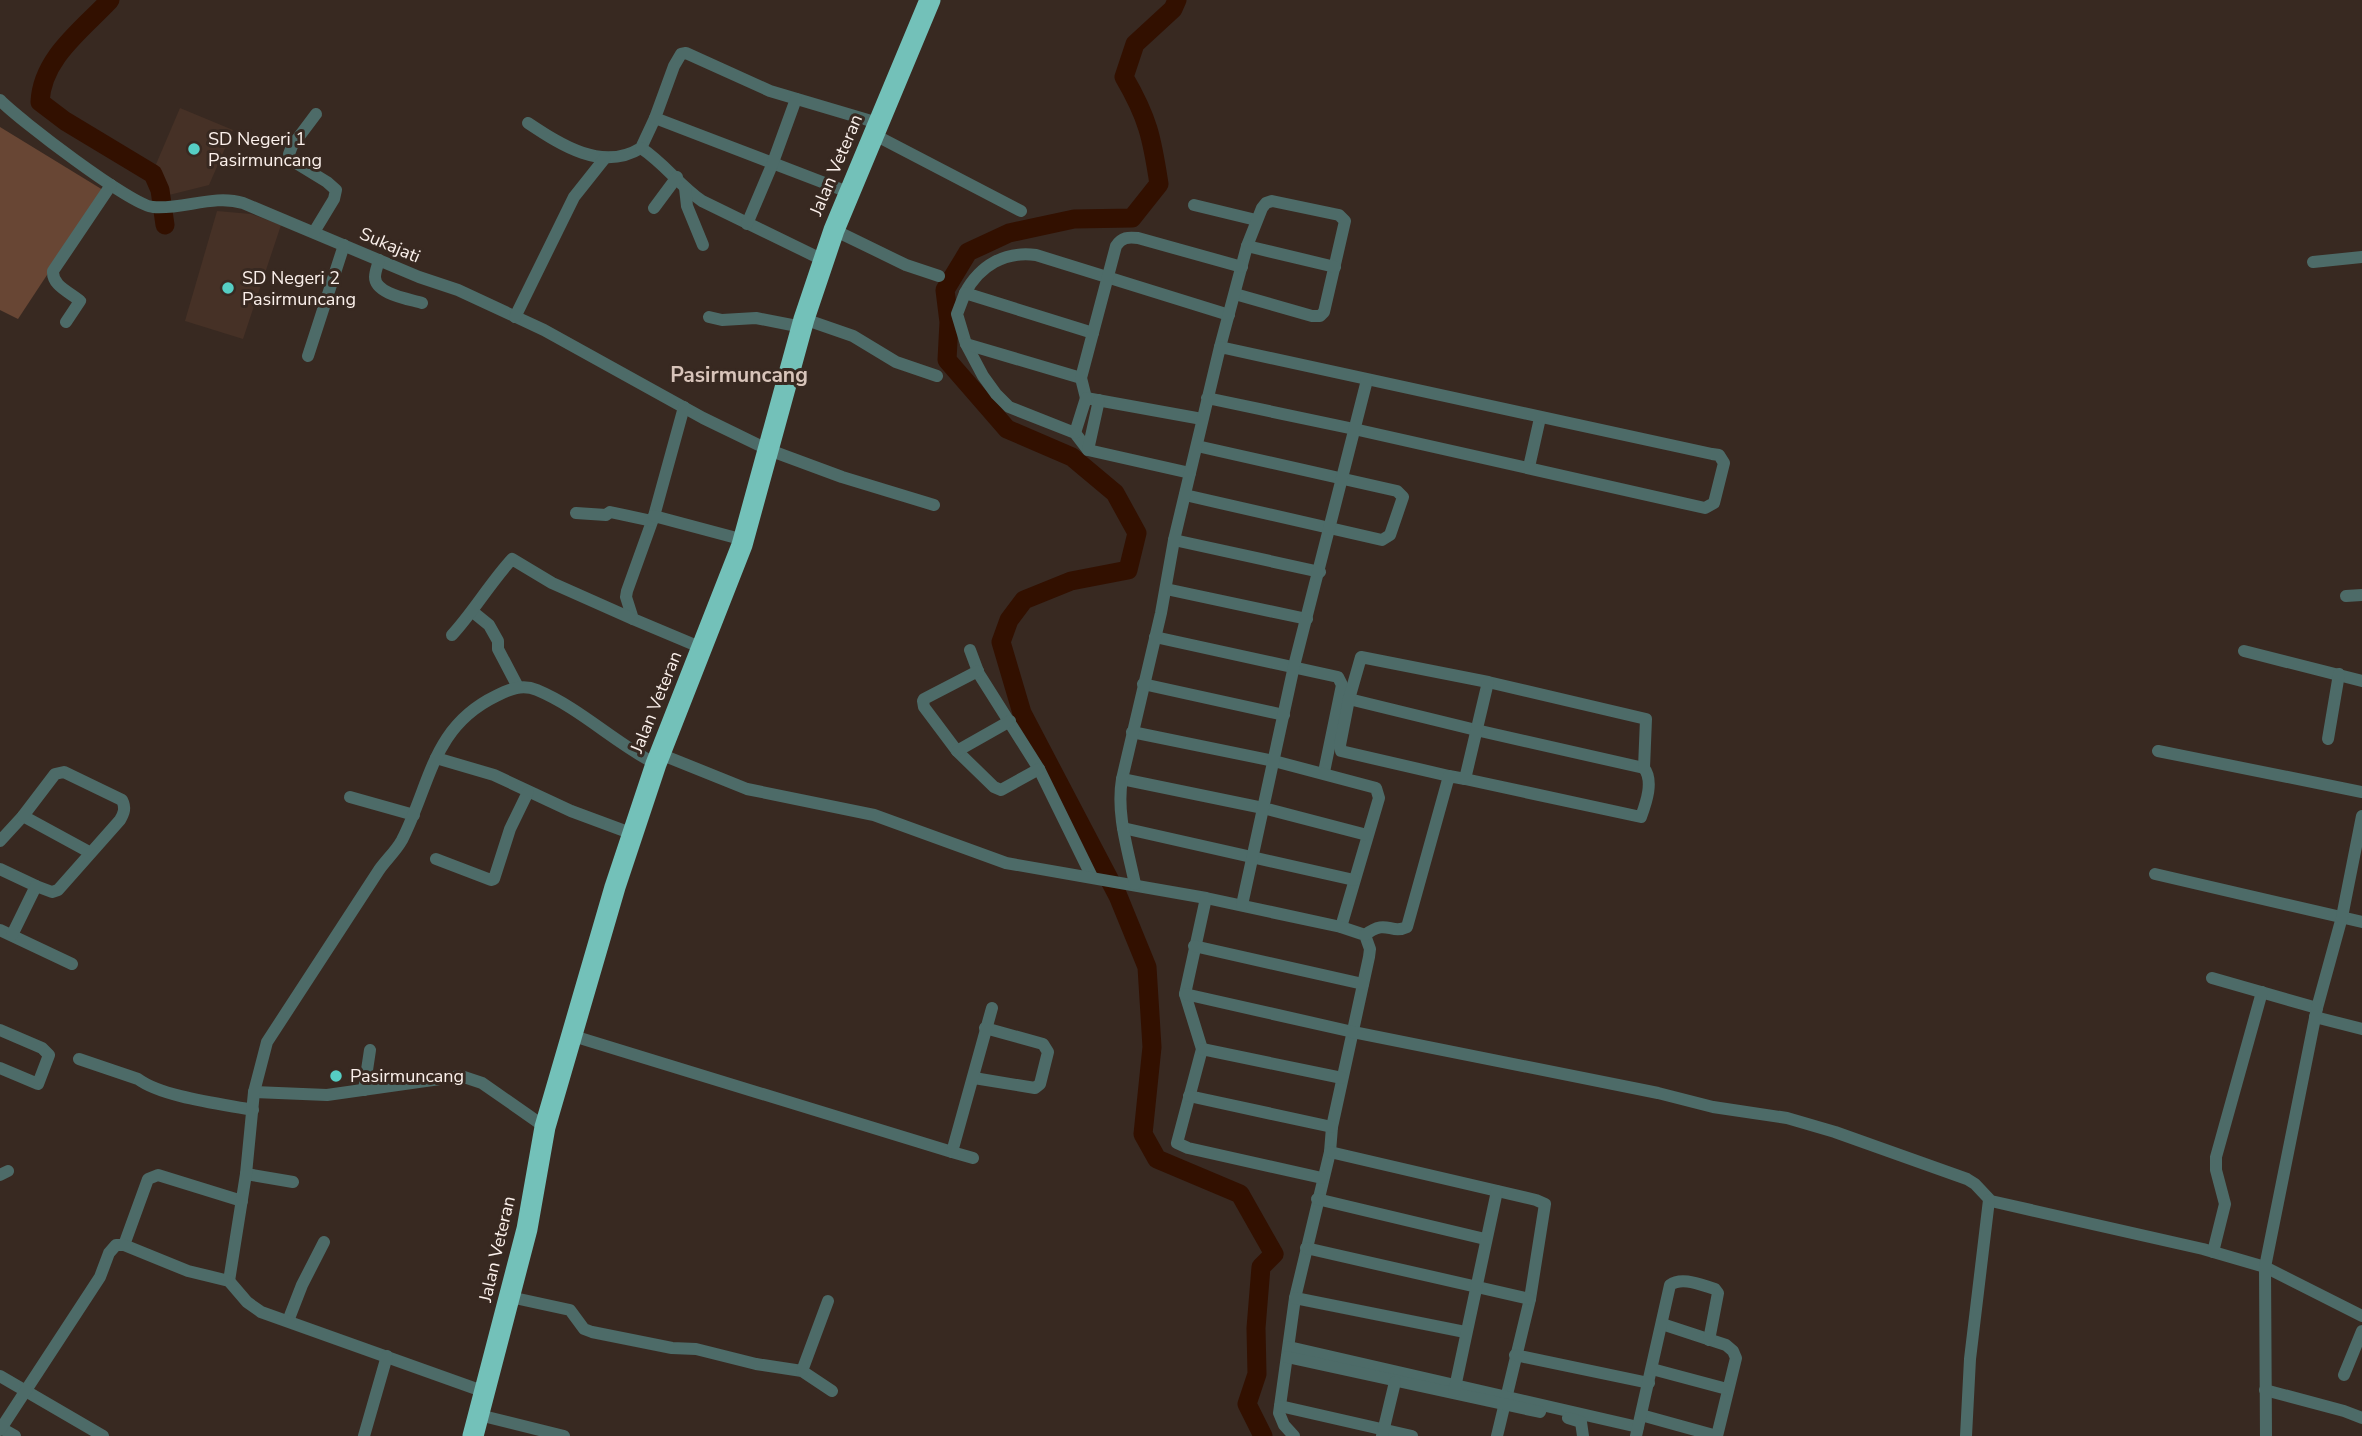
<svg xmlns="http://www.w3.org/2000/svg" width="2362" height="1436" font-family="'Nunito Sans',sans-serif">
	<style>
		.built { fill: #463126 }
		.green { fill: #684634 }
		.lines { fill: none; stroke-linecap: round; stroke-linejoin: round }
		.river { stroke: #321000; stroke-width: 19 }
		.street { stroke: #4d6b68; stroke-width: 12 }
		.highway { stroke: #73c1b9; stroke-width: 21 }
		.poi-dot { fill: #56cec4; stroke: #382921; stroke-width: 2.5 }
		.labels { text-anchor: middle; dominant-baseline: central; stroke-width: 6; stroke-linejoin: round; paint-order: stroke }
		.poi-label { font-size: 18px; fill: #fbf0eb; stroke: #382921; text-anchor: start }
		.street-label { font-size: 18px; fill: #fbf0eb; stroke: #382921 }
		.quarter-label { font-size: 21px; font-weight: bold; fill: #d8c4ba; stroke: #382921 }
	</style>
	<rect width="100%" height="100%" fill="#382921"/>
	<g class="built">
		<polygon points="180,108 233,130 209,185 169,195 154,169"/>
		<polygon points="217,211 251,214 281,225 243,339 185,321"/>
	</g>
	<polygon class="green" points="0,127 103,190 18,319 0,310"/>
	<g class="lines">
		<g class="river">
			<path d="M110 0C82 30 42 58 40 102L65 121 153 174 160 190 165 225"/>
			<path d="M1177 0 1173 9 1135 44 1124 77C1148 118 1152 138 1159 184L1132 218 1074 219 1009 233 968 252 945 290 949 322 947 360 1007 429 1072 457 1115 493 1137 533 1128 570 1071 581 1024 600 1009 620 1001 642 1022 713 1118 896 1147 967 1152 1047 1143 1134 1157 1159 1240 1194 1274 1254 1261 1267 1256 1328 1257 1374 1247 1404 1263 1436"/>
		</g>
		<g class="street">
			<path d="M0 100C18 119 132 206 153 207 182 210 214 194 243 203L419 277 458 290 544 330 703 418 769 450 842 477 934 505"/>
			<path d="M528 123C561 145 602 172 641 148L655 118"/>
			<polyline points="873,134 1021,211"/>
			<path d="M641 148C665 164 679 185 702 201L823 260"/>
			<polyline points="685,188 687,206 703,245"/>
			<polyline points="848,192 655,118 674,66 681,54 686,53 770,91 878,123"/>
			<polyline points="1194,205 1256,220"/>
			<polyline points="654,208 677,177"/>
			<polyline points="747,224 772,165 796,99"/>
			<polyline points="834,230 906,265 939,276"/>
			<polyline points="314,232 334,199 336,190 327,182 291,160 289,154 292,146 316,114"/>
			<path d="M379 260C378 265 375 271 375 277 375 294 409 299 422 303"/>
			<polyline points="2313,262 2362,257"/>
			<path d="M965 293C980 265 1005 251 1036 255L1229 315"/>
			<polyline points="1235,294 1312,316 1320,316 1324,312 1345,221 1339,215 1272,201 1266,203 1262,208 1247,246"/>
			<polyline points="515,317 574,197 605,158"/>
			<polyline points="709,317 722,320 756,318 802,327"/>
			<polyline points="804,319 853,336 896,362 937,376"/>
			<path d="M66 322 80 301C70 292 52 286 53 271L111 185"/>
			<polyline points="1093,333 965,293 957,314 966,344 983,376 996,394 1009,407 1075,433 1088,450 1190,473"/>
			<polyline points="966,344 1081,378"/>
			<polyline points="1220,347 1247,246 1335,267"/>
			<polyline points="308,356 344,245"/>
			<polyline points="684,407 654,516 627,591 626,597 633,619 702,648"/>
			<path d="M1202 419 1086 398 1081 378 1116 246C1122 237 1128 237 1138 238L1242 267"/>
			<polyline points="1075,433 1086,398"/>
			<polyline points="1088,450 1099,400"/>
			<polyline points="1529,467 1540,418"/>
			<polyline points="1185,495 1382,540 1390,535 1403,497 1397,491 1197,446"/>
			<polyline points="576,513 606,515 610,512 652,521"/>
			<polyline points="654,516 744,540"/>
			<polyline points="1174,540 1320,572"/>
			<polyline points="1166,589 1307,619"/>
			<polyline points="2346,596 2362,595"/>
			<polyline points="473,612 489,625 498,641 498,649 518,687"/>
			<path d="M452 635C474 611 490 583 512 559L552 583 633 619"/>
			<polyline points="1155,637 1338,677 1342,685 1324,772"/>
			<polyline points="970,650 979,674 1039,769 1092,877"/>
			<polyline points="2244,651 2362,681"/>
			<polyline points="978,671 924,699 923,701 924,707 957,751 994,787 1001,790 1039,769"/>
			<polyline points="1143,684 1284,715"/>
			<polyline points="1349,699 1476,730 1644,768"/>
			<polyline points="1132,732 1274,761 1376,788 1379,798 1341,927"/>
			<polyline points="2328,739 2339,674"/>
			<polyline points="957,751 1010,721"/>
			<polyline points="2158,751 2362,792"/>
			<polyline points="660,754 747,789 874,815 1006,863 1206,898 1341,927 1365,935 1370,949 1369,957 1332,1127 1330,1152 1295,1298 1279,1413 1284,1425 1294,1436"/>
			<polyline points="436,758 494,775 571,811 633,834"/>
			<path d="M1449 776 1341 751 1340 745 1349 699 1361 657 1488 682 1646 719 1644 768C1654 781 1646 803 1641 817L1465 779"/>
			<polyline points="1122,779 1263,808 1367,835"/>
			<polyline points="350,797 414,815"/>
			<polyline points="1123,828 1354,880"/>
			<polyline points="0,841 23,816"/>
			<polyline points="436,859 491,880 494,879 510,829 528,792"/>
			<polyline points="0,869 36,886"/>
			<polyline points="2155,874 2362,922"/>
			<path d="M1135 884C1128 850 1116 814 1122 779L1161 613 1174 540 1220 347 1712 454 1719 455 1724 463 1714 503 1705 508 1354 429 1207 398"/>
			<polyline points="1206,898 1185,994 1202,1049 1177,1143 1188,1148 1322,1178"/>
			<polyline points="1242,905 1294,666 1367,380"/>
			<polyline points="0,930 72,964"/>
			<path d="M12 935 36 886 52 892 58 890 120 820C124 813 126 808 122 800L64 772 55 774 23 816 91 853"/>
			<path d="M1365 935C1387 918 1390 935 1407 927L1449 776 1465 779 1488 682"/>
			<polyline points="1194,946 1363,984"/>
			<polyline points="2212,978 2317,1008"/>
			<polyline points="1185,994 1353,1032 1658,1093 1713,1107 1787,1118 1835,1132 1967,1179 1975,1184 1991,1201 2203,1249 2265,1267 2362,1316"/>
			<polyline points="2315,1017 2362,1029"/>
			<polyline points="0,1030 42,1048 49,1055 38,1084 0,1068"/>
			<polyline points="570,1035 952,1152"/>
			<polyline points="1202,1049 1342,1078"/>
			<path d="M79 1059 138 1079C162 1097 222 1104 253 1110"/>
			<polyline points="974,1078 1035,1088 1040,1084 1048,1052 1043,1044 985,1028"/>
			<polyline points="364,1090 370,1050"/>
			<polyline points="254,1092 327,1095 461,1076 482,1083 545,1127"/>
			<polyline points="1189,1096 1332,1127"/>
			<polyline points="1330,1152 1536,1200 1545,1204 1530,1299 1497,1436"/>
			<polyline points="973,1158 952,1152 992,1008"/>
			<polyline points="246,1174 293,1182"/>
			<polyline points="0,1175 8,1171"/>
			<polyline points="1317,1199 1485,1239"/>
			<polyline points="124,1245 148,1179 158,1175 242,1201"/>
			<polyline points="1306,1248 1530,1299"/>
			<polyline points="2213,1252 2225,1204 2216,1170 2216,1157 2262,992"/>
			<path d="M229 1281 246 1174 254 1092 267 1042 379 870C386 860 396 851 402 840 431 783 432 727 496 696 510 689 522 684 537 690 580 708 615 743 656 764"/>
			<polyline points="510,1297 570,1310 584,1329 592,1332 672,1348 696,1349 756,1364 802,1371 832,1391"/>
			<polyline points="1295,1298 1465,1332"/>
			<polyline points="288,1321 302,1285 324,1242"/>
			<polyline points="1662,1324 1726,1345 1733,1351 1736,1358 1717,1436"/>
			<polyline points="1289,1347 1638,1427"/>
			<polyline points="1515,1355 1649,1383"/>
			<polyline points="1287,1357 1540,1412"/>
			<polyline points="1652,1369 1727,1389"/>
			<polyline points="802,1371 828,1301"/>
			<polyline points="2344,1375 2362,1331"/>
			<polyline points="0,1376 103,1436"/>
			<polyline points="2265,1390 2344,1411 2362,1418"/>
			<polyline points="1454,1392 1497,1191"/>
			<polyline points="1280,1406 1412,1436"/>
			<polyline points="479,1415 564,1436"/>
			<polyline points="1641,1415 1717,1436"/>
			<polyline points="1568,1418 1581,1422 1583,1436"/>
			<polyline points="1,1428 15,1436"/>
			<polyline points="0,1430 100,1277 109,1253 116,1245 124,1245 188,1271 229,1281 247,1302 261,1312 485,1392"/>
			<polyline points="364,1436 387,1356"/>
			<polyline points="1382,1436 1395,1382"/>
			<path d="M1636 1436 1670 1285C1682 1276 1701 1285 1715 1289L1718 1293 1709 1340"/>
			<polyline points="1966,1436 1970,1359 1989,1200"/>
			<polyline points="2266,1436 2265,1267 2317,1008 2342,917 2362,816"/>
		</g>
		<polyline class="highway" points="473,1436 527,1229 545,1127 615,887 656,764 742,545 804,319 834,230 930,0"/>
	</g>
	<g class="poi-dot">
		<circle cx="194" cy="149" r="7"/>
		<circle cx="228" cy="288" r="7"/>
		<circle cx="336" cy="1076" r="7"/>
	</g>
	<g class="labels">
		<g class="poi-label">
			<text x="208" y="139">SD Negeri 1<tspan x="208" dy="21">Pasirmuncang</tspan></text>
			<text x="242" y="278">SD Negeri 2<tspan x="242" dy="21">Pasirmuncang</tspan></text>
			<text x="350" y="1076">Pasirmuncang</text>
		</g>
		<g class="street-label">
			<text transform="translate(836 165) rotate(-67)">Jalan Veteran</text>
			<text transform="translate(390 245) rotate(23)">Sukajati</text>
			<text transform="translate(656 702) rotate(-68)">Jalan Veteran</text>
			<text transform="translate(497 1249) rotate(-77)">Jalan Veteran</text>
		</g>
		<g class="quarter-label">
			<text x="739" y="375">Pasirmuncang</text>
		</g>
	</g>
</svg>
